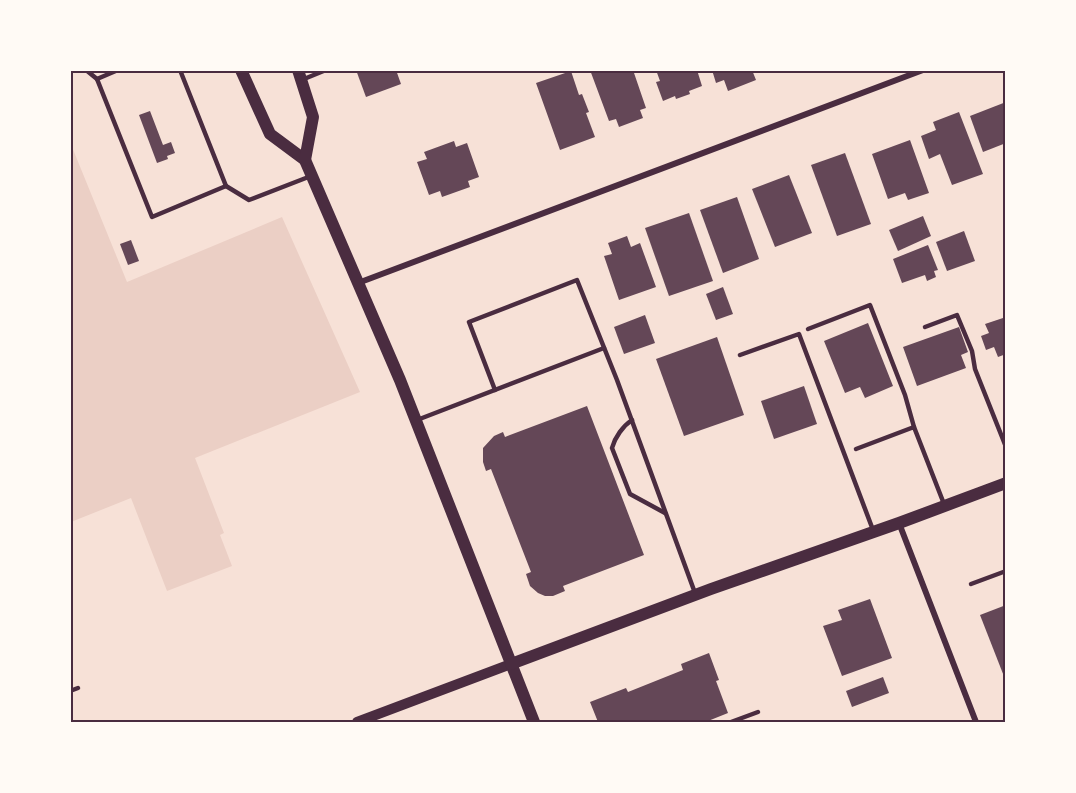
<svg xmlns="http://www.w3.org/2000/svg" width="1076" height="793" font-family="Rubik,sans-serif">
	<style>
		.green { fill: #ebcfc5 }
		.building { fill: #644757 }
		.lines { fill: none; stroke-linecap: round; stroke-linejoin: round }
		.service { stroke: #4a2c40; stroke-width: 4.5 }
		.minor { stroke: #4a2c40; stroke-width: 6 }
		.tertiary { stroke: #4a2c40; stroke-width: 10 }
		.secondary { stroke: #4a2c40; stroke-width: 12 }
		.neatline { fill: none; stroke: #4a2c40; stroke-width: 2 }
	</style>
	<rect width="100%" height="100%" fill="#f7e1d7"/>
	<polygon class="green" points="70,142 127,282 282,217 360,392 195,458 224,533 220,535 232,566 167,591 131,498 71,522"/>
	<g class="building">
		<polygon points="356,70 396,70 401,84 366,97"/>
		<polygon points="590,70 633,70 646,108 640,110 643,118 619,127 616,119 609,121"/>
		<polygon points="656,70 697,70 702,86 689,91 690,94 676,99 675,96 663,101 656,82 660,81"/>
		<polygon points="712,70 752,70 756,80 728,91 724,80 716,83"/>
		<polygon points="571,71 579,95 582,94 589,112 586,113 595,137 560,150 536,83"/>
		<polygon points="1006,102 1006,143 983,152 970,116"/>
		<polygon points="150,111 163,145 171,142 175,153 167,156 168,159 157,163 139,115"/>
		<polygon points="959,112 983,174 952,185 940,154 929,159 921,136 936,130 933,122"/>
		<polygon points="910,140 929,193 908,200 905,193 888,199 872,154"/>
		<polygon points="454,141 456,147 467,143 479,177 468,181 470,187 442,197 440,191 429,195 417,162 427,159 424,152"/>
		<polygon points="845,153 871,224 837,236 811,165"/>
		<polygon points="789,175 812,233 775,247 752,189"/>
		<polygon points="737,197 759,259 723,273 700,210"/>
		<polygon points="689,213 713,281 669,296 645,228"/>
		<polygon points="923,216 931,236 898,251 889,230"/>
		<polygon points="964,231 975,261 947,271 936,242"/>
		<polygon points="627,236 631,247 640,243 656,287 619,300 604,256 612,254 608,243"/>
		<polygon points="131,240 139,261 128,265 120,244"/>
		<polygon points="928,245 938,270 934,271 936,277 927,281 925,275 902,283 893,259"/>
		<polygon points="723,287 733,314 716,320 706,294"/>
		<polygon points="645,315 655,343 624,354 614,327"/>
		<polygon points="1006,317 1006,354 998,357 994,347 986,350 981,336 989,333 985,324"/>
		<polygon points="868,323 893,386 865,398 860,387 845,393 824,341"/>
		<polygon points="959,327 968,352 961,355 966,368 917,386 903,347"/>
		<polygon points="717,337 744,415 684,436 656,359"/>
		<polygon points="804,386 817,424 774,439 761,401"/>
		<polygon points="587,406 644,555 563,586 565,591 553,596 545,596 538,593 530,586 526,574 531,572 491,469 486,471 483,462 483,448 494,436 503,432 505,437"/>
		<polygon points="870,599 892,658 842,676 823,626 842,620 838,610"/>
		<polygon points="1006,605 1006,679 1005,679 980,615"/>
		<polygon points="709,653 719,680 716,681 728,713 708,721 709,722 598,722 590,702 626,688 628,692 683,670 681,664"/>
		<polygon points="883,677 889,693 852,707 846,691"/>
	</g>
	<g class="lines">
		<g class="service">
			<polyline points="86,70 97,79 152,217 226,186 249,200 311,176"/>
			<polyline points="180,70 226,186"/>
			<polyline points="97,79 118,70"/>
			<polyline points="304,79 326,70"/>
			<polyline points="925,327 957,315 972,351 975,369 1006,447"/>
			<polyline points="808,329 870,305 905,395 914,427"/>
			<polyline points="740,355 799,334 873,530"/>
			<polyline points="495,390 469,322 577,280 617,380 695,593"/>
			<polyline points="417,420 604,348"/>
			<path d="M632 420C623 426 615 437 612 448L630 494 665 513"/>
			<polyline points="856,449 914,427 944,504"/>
			<polyline points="971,584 1006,571"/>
			<polyline points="70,691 78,688"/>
			<polyline points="731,722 758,712"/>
		</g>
		<g class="minor">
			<polyline points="358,283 923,70"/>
			<polyline points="899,523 976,722"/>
		</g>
		<polyline class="tertiary" points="357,722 511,664"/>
		<g class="secondary">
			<polyline points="241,70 270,134 305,160 400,380 534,722"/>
			<polyline points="298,70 313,117 305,160"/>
			<polyline points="511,664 711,589 899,523 1006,483"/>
		</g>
	</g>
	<rect width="1076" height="793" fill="none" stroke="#fffaf5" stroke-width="144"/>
	<rect x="72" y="72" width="932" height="649" class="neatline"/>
</svg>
